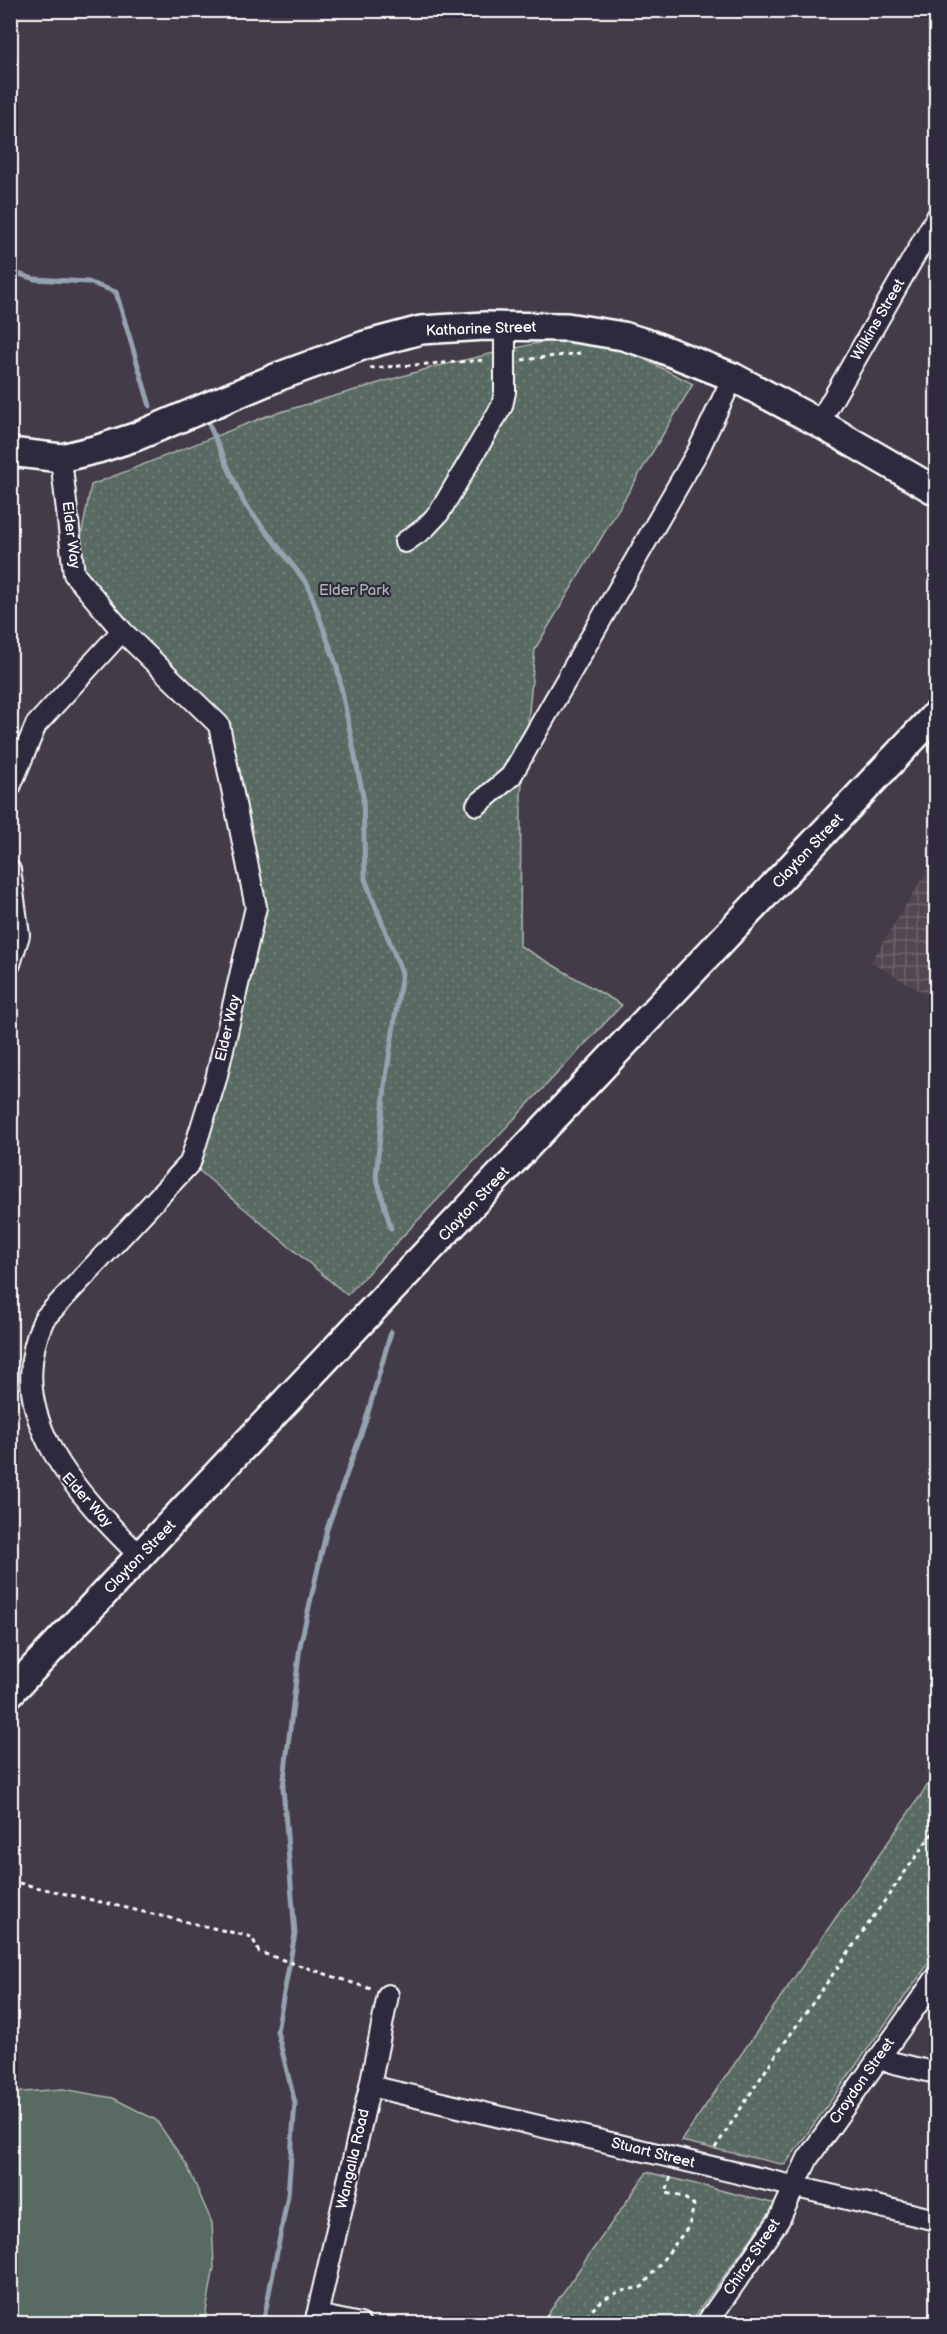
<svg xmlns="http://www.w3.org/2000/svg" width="947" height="2334" font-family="'Balsamiq Sans',sans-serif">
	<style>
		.industrial { fill: url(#industrial-grid) }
		.green { fill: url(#green-dots); stroke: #acb4b0; stroke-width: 1.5 }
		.pitch { fill: #586a62; stroke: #acb4b0; stroke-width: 1.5 }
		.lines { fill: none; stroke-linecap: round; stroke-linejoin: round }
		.stream { stroke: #95a3b0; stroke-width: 5 }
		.minor-casing { stroke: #fff; stroke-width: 24 }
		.secondary-casing { stroke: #fff; stroke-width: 32 }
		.path { stroke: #fff; stroke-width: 3; stroke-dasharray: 4.5 4.5; stroke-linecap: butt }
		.minor { stroke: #2f2a3d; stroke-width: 20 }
		.secondary { stroke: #2f2a3d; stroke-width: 27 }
		.labels { text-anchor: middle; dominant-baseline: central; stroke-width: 4.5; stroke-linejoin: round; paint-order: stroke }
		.street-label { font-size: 15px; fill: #fff; stroke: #2f2a3d }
		.park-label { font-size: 15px; fill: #acb4b0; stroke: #2f2a3d }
	</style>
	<defs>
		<pattern id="industrial-grid" width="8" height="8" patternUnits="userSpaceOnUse" patternTransform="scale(1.5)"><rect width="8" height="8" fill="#524750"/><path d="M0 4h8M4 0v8" fill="none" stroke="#6c636a"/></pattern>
		<pattern id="green-dots" width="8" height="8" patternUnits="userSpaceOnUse" patternTransform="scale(1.5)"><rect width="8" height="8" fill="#586a62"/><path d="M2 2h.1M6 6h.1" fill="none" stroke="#71807a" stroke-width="1.8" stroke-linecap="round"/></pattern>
	</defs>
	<rect width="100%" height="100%" fill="#443b48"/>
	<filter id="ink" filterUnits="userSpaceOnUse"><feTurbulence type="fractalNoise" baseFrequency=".0167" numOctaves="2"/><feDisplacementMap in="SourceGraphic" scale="12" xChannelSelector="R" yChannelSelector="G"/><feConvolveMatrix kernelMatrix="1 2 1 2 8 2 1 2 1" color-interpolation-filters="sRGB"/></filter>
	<g filter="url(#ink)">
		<polygon class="industrial" points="936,856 936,1000 871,962"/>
		<g class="green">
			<polygon points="589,331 693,384 535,649 521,794 520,946 622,1005 347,1295 190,1163 256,907 219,725 74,574 91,485 267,416 430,368"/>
			<polygon points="936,1773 936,1953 785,2165 681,2141"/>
			<polygon points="647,2172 776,2204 690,2323 541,2324"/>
		</g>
		<polygon class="pitch" points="63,2089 113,2098 156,2120 187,2165 212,2223 214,2267 204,2323 11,2323 11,2093"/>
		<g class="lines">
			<g class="stream">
				<polyline points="10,271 34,279 88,282 116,292 150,406"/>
				<polyline points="207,420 244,503 308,585 337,667 363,796 365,879 402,973 386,1077 376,1176 391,1228"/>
				<polyline points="263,2324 288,2195 295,2103 277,2031 295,1934 283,1787 300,1646 327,1529 365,1423 391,1332"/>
			</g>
			<defs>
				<g id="minor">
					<polyline points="819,423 936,218"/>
					<path d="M61 458 74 574 122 631 219 725 256 907 216 1079 190 1163 44 1319C0 1414 77 1494 140 1556"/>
					<polyline points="405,542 425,528 439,513 502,406 505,392 505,326"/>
					<polyline points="10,787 36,725 122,631"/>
					<polyline points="477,805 511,776 698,451 733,377"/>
					<polyline points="10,870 19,935 10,964"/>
					<polyline points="878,2059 936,2073"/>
					<polyline points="370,2086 936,2220"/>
					<polyline points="317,2315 360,2324"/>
					<polyline points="315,2324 370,2086 388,1995"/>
					<polyline points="706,2324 779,2220 808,2158 936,1978"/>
				</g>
				<g id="secondary">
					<polyline points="10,452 61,458 98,449 135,437 280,376 365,345 421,330 485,326 567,327 623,336 652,345 733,377 819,423 936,491"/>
					<polyline points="10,1693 936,714"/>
				</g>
			</defs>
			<use href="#minor" class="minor-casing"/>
			<use href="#secondary" class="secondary-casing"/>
			<g class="path">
				<polyline points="522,360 581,353"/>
				<polyline points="370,368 486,360"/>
				<polyline points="929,693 936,686"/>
				<polyline points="10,1881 252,1937 259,1952 371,1989"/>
				<polyline points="715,2148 771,2062 936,1828"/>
				<path d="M581 2324C601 2297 609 2293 642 2287L689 2226 694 2205 683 2197 666 2193 671 2176"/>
			</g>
			<use href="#minor" class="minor"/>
			<use href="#secondary" class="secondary"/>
		</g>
	</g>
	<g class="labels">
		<g class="street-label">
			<text transform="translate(878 320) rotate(-60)">Wilkins Street</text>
			<text transform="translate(481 329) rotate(-2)">Katharine Street</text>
			<text transform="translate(71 535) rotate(83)">Elder Way</text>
			<text transform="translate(808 851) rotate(-47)">Clayton Street</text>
			<text transform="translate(228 1028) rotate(-77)">Elder Way</text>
			<text transform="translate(474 1204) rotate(-47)">Clayton Street</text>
			<text transform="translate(87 1500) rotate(48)">Elder Way</text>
			<text transform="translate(140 1557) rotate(-46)">Clayton Street</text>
			<text transform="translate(862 2081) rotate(-55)">Croydon Street</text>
			<text transform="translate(653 2153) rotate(14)">Stuart Street</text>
			<text transform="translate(353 2159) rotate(-77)">Wangalla Road</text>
			<text transform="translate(752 2257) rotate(-56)">Chiraz Street</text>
		</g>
		<g class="park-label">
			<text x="354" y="590">Elder Park</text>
		</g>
	</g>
	<rect width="947" height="2334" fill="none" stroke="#2f2a3d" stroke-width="36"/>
	<rect x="18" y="18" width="911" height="2298" fill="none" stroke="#fff" stroke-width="2" filter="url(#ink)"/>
</svg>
